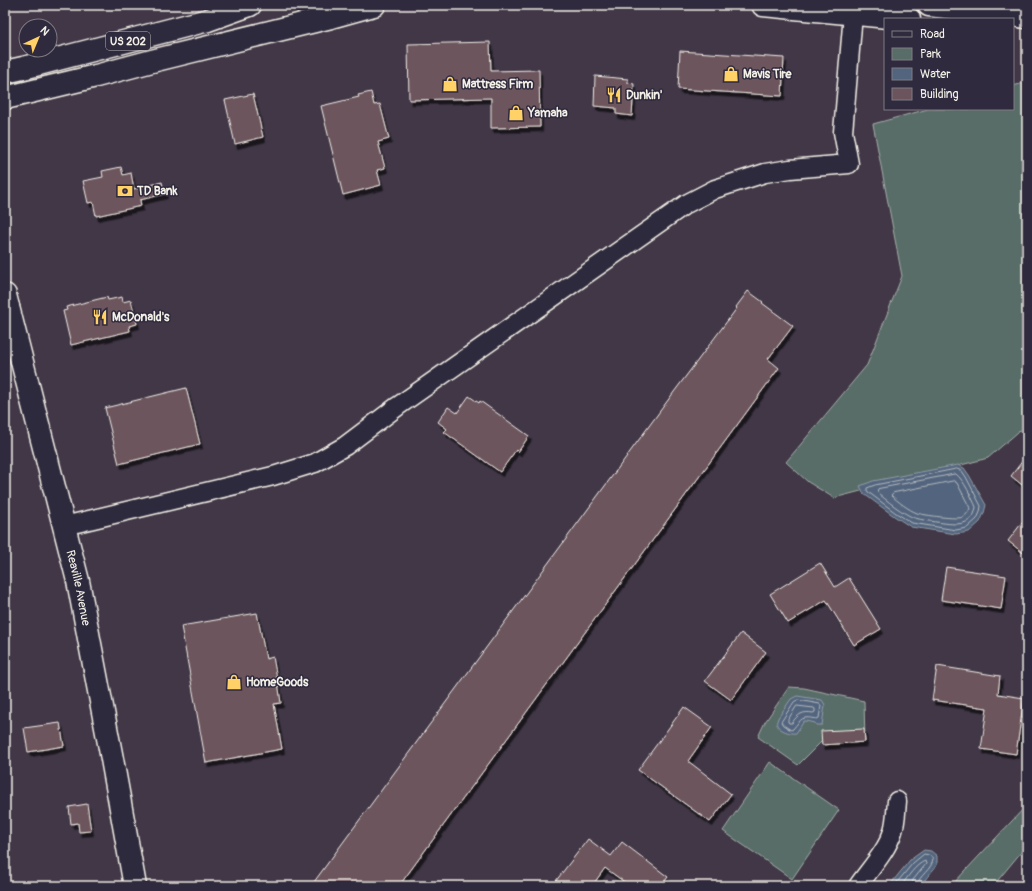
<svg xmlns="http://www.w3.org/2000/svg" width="1032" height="891" font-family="Pangolin,sans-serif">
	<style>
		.green { fill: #586d67; stroke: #a6afa8 }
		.water { fill: #53657e; stroke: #939da8 }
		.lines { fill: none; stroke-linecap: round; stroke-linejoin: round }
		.shore { stroke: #b4b9be; stroke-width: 1 }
		.building { fill: #6c545d; stroke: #f4f1e8; filter: url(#shadow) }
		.minor-casing { stroke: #f4f1e8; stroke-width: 21 }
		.tertiary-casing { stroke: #f4f1e8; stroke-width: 25 }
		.trunk-casing { stroke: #f4f1e8; stroke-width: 25 }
		.minor { stroke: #2f2a3d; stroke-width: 18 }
		.tertiary { stroke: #2f2a3d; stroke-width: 22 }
		.trunk { stroke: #2f2a3d; stroke-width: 22 }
		.labels { text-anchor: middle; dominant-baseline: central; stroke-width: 3; stroke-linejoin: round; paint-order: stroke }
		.shield { fill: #2f2a3d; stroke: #b9b5b5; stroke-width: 1 }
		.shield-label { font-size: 11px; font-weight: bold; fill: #f4f1e8 }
		.poi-label { font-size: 12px; font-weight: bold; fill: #f4f1e8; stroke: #2f2a3d; text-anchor: start }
		.street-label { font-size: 12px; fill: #f4f1e8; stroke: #2f2a3d }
	</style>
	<defs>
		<filter id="shadow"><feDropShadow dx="2.5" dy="4.5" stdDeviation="0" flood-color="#0009"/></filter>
	</defs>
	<rect width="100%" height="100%" fill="#413747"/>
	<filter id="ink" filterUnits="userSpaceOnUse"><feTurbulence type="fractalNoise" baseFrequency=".025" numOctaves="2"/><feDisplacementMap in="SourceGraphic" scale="8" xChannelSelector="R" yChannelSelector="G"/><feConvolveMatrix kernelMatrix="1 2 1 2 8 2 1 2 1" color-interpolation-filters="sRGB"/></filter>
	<g filter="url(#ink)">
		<g class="green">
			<polygon points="1027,82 1027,429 1018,432 988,458 834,498 808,482 786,462 867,365 902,276 873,124 928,109 1013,109 1013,86"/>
			<polygon points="789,687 804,688 864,701 865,742 822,745 821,742 798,765 758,737 765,722"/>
			<polygon points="770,762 839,810 792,879 723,831"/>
			<polygon points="1027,805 1027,845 993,886 951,886"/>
		</g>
		<g class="water">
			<polygon points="958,465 964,468 969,475 986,505 984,513 980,522 969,532 956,534 911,527 894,516 864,494 860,486 873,481"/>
			<path d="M797 696 822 700 825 705 822 725H816L815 723 807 721H804L796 733C791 734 780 731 777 725 776 723 777 721 778 718L791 699Z"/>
			<polygon points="924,850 931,851 937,856 937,865 920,886 889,886 910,860"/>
		</g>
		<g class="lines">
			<g class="shore">
				<polygon points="957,469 962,471 966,477 981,506 980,512 977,519 967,528 956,530 912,523 896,513 868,492 867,490 867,488 875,485"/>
				<path d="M956 474C964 480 972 498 976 507 973 529 952 524 936 522 930 521 922 520 915 518 906 516 883 498 877 492L878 489Z"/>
				<path d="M954 481 957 483 970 508C969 511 967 515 963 517 958 520 923 515 917 513 909 510 897 501 891 495L893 493Z"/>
				<path d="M798 700 820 704 821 706 819 718 817 719C802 716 802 718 793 729L791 730 783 725 781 722 794 702Z"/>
				<path d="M797 706 814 708 815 709V712L813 713C803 711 798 714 792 723H789L788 722V720Z"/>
				<path d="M894 886 913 863 924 854 929 855 933 858C933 870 918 875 917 886"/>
				<path d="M901 886C908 877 915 865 925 861L926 864 913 880 912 886"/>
			</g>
		</g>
		<g class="building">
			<polygon points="490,42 491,71 539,70 540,127 491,128 491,98 409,100 408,44"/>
			<polygon points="680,51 784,58 782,96 678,89"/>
			<polygon points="595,76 628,79 628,83 634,84 632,116 616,114 616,108 594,106"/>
			<polygon points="371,92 374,105 380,104 389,139 378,142 385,168 377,170 381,185 343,195 321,106 359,97 358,95"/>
			<polygon points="253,94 263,137 235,144 225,100"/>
			<polygon points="121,167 123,175 131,173 134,189 162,182 165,194 140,200 141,206 96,216 93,202 88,203 83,181 103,177 102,171"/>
			<polygon points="748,291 763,302 762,303 793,326 768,359 779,368 721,447 399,886 311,886 674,392 737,308 736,307"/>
			<polygon points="107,297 108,300 122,297 123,302 131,300 137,324 129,326 130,331 71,345 63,311 67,310 66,307"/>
			<polygon points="186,388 200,444 119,464 105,408"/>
			<polygon points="469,396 479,403 480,401 529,436 518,452 516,450 500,472 444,432 447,429 438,422 448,407 457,413"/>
			<polygon points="1027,455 1027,489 1011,476"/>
			<polygon points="1027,516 1027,556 1008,541"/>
			<polygon points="820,563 835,587 849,578 881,629 854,645 826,600 788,623 770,594"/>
			<polygon points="946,567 1006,576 1001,609 941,600"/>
			<polygon points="257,613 266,659 273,657 279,689 281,703 274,704 282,749 206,763 181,626"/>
			<polygon points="741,633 766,652 731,700 705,681"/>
			<polygon points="937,666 1000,676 998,694 1024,698 1016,754 981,749 987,708 932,700"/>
			<polygon points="684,707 712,727 688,761 731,794 710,822 638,770"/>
			<polygon points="60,723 64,746 28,752 24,728"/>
			<polygon points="864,729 865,742 822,745 821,731"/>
			<polygon points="87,804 91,831 79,832 78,823 71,824 69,807"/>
			<polygon points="588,839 611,856 622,842 668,877 661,886 630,886 605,868 592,886 552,886"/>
		</g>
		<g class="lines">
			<defs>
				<g id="minor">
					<polyline points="64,526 273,476 315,463 345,446 398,406 686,204 715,189 765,173 790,169 849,164 843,132 853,14"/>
					<path d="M858 886C869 870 887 851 893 831 896 821 896 811 897 801"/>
				</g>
				<g id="tertiary">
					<path id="s1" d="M5 295 78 581 112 759 135 886"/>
				</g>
				<g id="trunk">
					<polyline points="763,5 909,19"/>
					<polyline points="929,5 1027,17"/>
					<polyline points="5,72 23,68 208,20 250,5"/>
					<polyline points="5,98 96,76 152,61 331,17 374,5"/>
					<polyline points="5,308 8,307"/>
				</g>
			</defs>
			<use href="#minor" class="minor-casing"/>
			<use href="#tertiary" class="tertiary-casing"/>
			<use href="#trunk" class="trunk-casing"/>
			<use href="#minor" class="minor"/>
			<use href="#tertiary" class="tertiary"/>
			<use href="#trunk" class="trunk"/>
		</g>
	</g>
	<defs>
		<symbol id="shop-bare" viewBox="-9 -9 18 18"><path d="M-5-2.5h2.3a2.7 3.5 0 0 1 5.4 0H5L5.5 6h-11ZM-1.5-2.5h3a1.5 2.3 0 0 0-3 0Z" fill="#ffd166" stroke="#2f2a3d" stroke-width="2.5" paint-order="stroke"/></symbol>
		<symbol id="restaurant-bare" viewBox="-9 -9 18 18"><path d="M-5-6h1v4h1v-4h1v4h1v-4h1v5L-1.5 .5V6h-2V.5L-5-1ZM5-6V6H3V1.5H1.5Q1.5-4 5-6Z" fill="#ffd166" stroke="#2f2a3d" stroke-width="2.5" paint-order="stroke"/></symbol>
		<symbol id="bank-bare" viewBox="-9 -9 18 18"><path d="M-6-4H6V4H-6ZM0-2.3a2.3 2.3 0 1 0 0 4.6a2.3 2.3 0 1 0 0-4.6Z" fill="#ffd166" stroke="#2f2a3d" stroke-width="2.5" paint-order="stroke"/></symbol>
	</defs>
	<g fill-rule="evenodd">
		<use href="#shop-bare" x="720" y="63" width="22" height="22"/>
		<use href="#shop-bare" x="439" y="73" width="22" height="22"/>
		<use href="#restaurant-bare" x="603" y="84" width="22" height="22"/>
		<use href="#shop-bare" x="505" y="102" width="22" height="22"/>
		<use href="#bank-bare" x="114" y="180" width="22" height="22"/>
		<use href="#restaurant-bare" x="89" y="306" width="22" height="22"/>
		<use href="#shop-bare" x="223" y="671" width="22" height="22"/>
	</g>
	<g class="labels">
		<rect class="shield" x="106" y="32" width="44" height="18" rx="3"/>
		<g class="shield-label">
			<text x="128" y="41">US 202</text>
		</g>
		<g class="poi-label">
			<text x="743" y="74">Mavis Tire</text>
			<text x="462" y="84">Mattress Firm</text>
			<text x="626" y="95">Dunkin'</text>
			<text x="528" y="113">Yamaha</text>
			<text x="137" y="191">TD Bank</text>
			<text x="112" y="317">McDonald's</text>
			<text x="246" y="682">HomeGoods</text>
		</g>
		<g class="street-label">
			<text stroke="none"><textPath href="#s1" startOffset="302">Reaville Avenue</textPath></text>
		</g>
	</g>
	<rect width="1032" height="891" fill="none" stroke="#2f2a3d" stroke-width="20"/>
	<rect x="10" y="10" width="1012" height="871" fill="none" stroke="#f4f1e8" stroke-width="1.5" filter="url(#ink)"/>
	<rect x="884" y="18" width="130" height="92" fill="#2f2a3d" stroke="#7e7a81"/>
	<rect x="892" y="31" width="20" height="6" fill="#2f2a3d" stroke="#7e7a81"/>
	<text x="920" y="38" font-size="12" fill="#f4f1e8">Road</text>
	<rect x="892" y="48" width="20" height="12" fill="#586d67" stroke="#7e7a81"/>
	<text x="920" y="58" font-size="12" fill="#f4f1e8">Park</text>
	<rect x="892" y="68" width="20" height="12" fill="#53657e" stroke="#7e7a81"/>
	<text x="920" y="78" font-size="12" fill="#f4f1e8">Water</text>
	<rect x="892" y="88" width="20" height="12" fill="#6c545d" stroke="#7e7a81"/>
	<text x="920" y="98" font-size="12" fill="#f4f1e8">Building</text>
	<g transform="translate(38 38) rotate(44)"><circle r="19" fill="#2f2a3d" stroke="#7e7a81"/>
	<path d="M0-3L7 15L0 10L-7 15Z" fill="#ffd166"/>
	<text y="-6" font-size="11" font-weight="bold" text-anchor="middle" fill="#f4f1e8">N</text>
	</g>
</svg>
